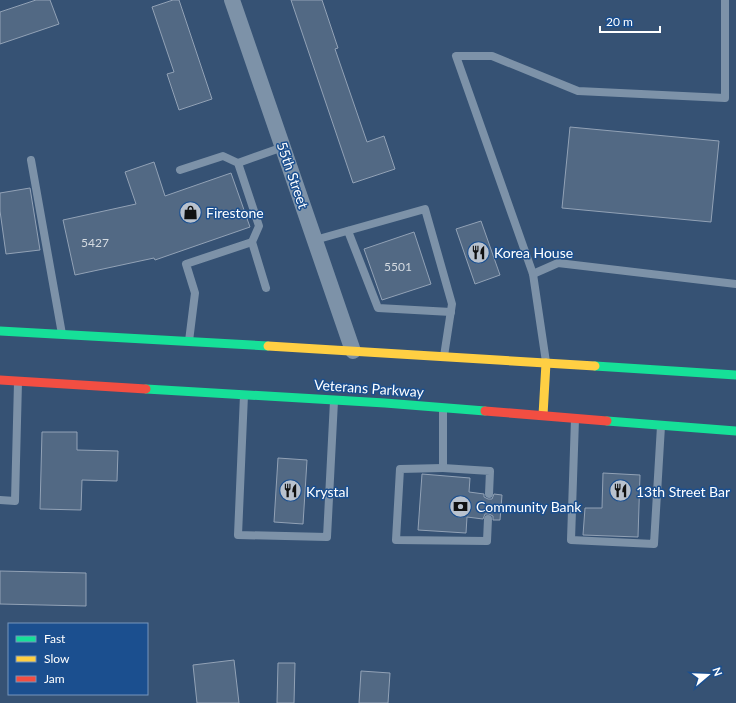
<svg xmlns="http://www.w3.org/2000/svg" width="736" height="703" font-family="Lato,sans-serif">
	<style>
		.building { fill: #526984; stroke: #92a2b6 }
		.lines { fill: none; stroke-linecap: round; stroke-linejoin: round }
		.lane { stroke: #7d92a8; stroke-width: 8 }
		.street { stroke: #7d92a8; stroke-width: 16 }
		.fast { stroke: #16e098; stroke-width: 9 }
		.slow { stroke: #ffcf43; stroke-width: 9 }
		.jam { stroke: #f24e42; stroke-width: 9 }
		.labels { text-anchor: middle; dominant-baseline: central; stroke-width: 3; stroke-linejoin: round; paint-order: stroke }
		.number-label { font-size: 12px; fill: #d4dae0 }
		.street-label { font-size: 14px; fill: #fff; stroke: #1b4f8f }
		.poi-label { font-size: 14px; fill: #fff; stroke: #1b4f8f; text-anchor: start }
	</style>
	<rect width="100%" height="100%" fill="#365274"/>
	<g class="building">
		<polygon points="36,0 50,0 59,24 0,44 0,12"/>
		<polygon points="173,0 179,0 212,99 179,110 167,74 174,72 152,7"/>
		<polygon points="291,0 322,0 338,48 335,49 367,142 384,136 395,169 353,183"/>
		<polygon points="570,127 719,141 711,222 562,208"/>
		<polygon points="154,162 165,196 231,173 250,227 155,260 154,258 75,275 63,220 136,204 125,172"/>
		<polygon points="30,188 40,250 6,254 0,211 0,193"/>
		<polygon points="481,221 500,275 475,284 456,229"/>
		<polygon points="414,232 431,284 382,300 364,249"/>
		<polygon points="42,432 77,432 77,450 118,451 117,481 82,480 81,510 40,509"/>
		<polygon points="278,458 307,460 303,524 274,522"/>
		<polygon points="603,473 640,475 638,537 583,535 585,508 602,508"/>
		<polygon points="422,474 470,478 469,492 484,494 484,497 488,499 492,499 494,494 502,495 500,520 493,520 493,516 489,514 485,514 483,519 467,517 466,533 418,530"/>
		<polygon points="0,571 86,573 86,606 0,604"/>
		<polygon points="234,660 239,703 197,703 193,665"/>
		<polygon points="278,663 295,663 294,703 277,703"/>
		<polygon points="361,671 390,673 388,703 359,703"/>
	</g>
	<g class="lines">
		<g class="lane">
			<polyline points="31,160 62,334"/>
			<polyline points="238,163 283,147"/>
			<polyline points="180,170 223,156 238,163 259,226 252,242 266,288"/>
			<polyline points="348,231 378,308 451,312"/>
			<polyline points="315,240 425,209 452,304 444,356"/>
			<polyline points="533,274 558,263 736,284"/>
			<polyline points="189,341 195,293 186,264 252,242"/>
			<polyline points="546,362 533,274 456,56 492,56 578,91 725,98 725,0"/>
			<polyline points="244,395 238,535 327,537 334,401"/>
			<polyline points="443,408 443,468 490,471 489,494"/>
			<polyline points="575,419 571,540 654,544 661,426"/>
			<polyline points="443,468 400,469 396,540 487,541 488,519"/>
			<polyline points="0,500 15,501 18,382"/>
		</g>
		<polyline class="street" points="232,0 353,351"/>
		<g class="fast">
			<polyline points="0,331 268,346"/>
			<polyline points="595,366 736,375"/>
			<polyline points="146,389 385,403 485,411"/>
			<polyline points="607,421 736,431"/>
		</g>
		<g class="slow">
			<polyline points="268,346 595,366"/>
			<polyline points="543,415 546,363"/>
		</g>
		<g class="jam">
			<polyline points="0,380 146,389"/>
			<polyline points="485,411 607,421"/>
		</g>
	</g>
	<defs>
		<symbol id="shop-disc" viewBox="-11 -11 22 22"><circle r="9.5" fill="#b9c2ce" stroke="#1b4f8f"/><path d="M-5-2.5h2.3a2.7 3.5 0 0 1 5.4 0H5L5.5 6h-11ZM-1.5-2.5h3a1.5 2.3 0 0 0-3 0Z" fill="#111"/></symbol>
		<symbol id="restaurant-disc" viewBox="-11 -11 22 22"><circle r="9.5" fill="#b9c2ce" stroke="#1b4f8f"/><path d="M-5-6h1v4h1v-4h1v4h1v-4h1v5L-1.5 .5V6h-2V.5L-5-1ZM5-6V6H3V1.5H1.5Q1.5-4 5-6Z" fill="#111"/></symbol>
		<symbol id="bank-disc" viewBox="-11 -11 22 22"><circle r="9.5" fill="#b9c2ce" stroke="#1b4f8f"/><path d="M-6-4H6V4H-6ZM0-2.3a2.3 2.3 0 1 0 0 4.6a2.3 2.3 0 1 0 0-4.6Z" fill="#111"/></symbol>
	</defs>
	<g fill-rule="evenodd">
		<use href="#shop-disc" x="178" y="200" width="25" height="25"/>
		<use href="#restaurant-disc" x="466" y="240" width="25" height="25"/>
		<use href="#restaurant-disc" x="278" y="478" width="25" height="25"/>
		<use href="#restaurant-disc" x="608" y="478" width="25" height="25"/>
		<use href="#bank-disc" x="448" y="494" width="25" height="25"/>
	</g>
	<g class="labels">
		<g class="number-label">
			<text x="95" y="242">5427</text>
			<text x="398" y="266">5501</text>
		</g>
		<g class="street-label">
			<text transform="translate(293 175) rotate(71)">55th Street</text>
			<text transform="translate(369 388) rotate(4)">Veterans Parkway</text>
		</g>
		<g class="poi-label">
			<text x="206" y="212">Firestone</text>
			<text x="494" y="252">Korea House</text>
			<text x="306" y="491">Krystal</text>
			<text x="636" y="491">13th Street Bar</text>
			<text x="476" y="506">Community Bank</text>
		</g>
	</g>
	<rect x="8" y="623" width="140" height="72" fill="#1b4f8f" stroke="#7695bc"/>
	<rect x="16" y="636" width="20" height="6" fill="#16e098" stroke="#7695bc"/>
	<text x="44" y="643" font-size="12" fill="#ffffff">Fast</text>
	<rect x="16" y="656" width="20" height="6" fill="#ffcf43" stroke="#7695bc"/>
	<text x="44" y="663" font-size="12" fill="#ffffff">Slow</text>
	<rect x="16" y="676" width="20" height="6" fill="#f24e42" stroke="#7695bc"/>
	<text x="44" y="683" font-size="12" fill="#ffffff">Jam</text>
	<g transform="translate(708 675) rotate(71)" stroke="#1b4f8f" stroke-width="3" paint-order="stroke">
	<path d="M0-3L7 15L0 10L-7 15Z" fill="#ffffff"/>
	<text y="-6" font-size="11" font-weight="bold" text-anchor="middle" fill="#ffffff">N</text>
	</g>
	<path d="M600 26v6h60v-6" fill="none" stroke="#ffffff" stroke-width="2"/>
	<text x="606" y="26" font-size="12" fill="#ffffff" stroke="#1b4f8f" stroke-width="3" paint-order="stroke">20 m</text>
</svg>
